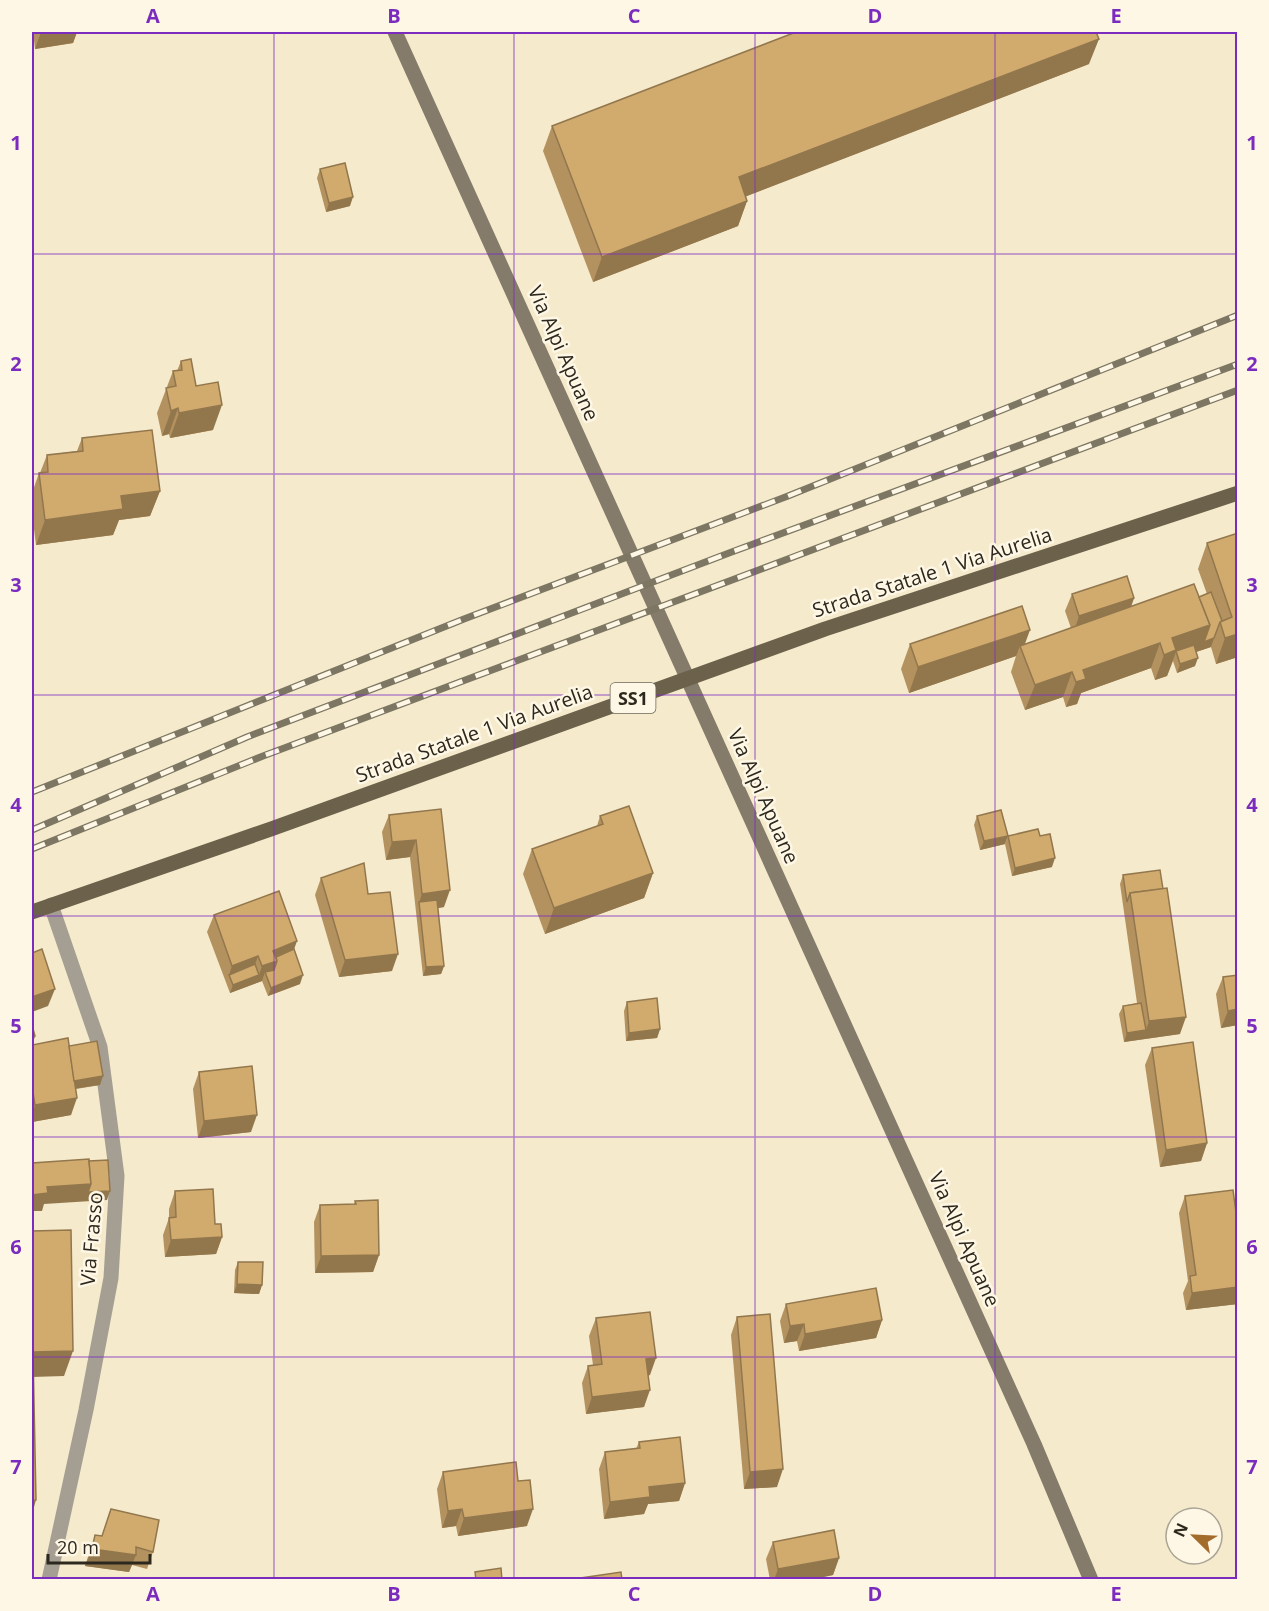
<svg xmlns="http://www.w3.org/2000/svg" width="1269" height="1611" font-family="'Open Sans',sans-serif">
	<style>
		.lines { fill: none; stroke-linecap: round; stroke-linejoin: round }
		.street { stroke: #a59f93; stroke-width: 15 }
		.secondary { stroke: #847b6a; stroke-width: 15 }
		.primary { stroke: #6c624c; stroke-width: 15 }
		.rail-casing { stroke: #7d7663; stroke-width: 7 }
		.rail { stroke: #fef7e5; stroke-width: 4.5; stroke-dasharray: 14; stroke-linecap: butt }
		.wall { fill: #b4925f }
		.shaded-wall { fill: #92774d }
		.building { fill: #d1aa6e; stroke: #92774d; stroke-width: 1.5 }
		.grid { fill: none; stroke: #7b2cbf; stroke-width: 1.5; stroke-opacity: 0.55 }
		.labels { text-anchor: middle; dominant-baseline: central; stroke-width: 5; stroke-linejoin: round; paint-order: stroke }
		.shield { fill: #fef7e5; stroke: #6c6659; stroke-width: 1.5 }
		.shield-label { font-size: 18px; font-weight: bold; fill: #2d281d }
		.street-label { font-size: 20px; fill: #2d281d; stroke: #fef7e5 }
		.neatline { fill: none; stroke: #7b2cbf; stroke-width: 2 }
		.grid-label { font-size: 20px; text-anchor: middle; font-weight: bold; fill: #7b2cbf }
	</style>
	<rect width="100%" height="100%" fill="#f5eacc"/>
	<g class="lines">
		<polyline class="street" points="49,1580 86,1410 111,1278 117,1176 100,1047 51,905"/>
		<polyline class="secondary" points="395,32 1034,1444 1091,1580"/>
		<polyline class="primary" points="32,912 271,829 825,629 1238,493"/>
		<defs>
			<g id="rail">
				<polyline points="32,792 464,619 788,496 1238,315"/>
				<polyline points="32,830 247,737 729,553 1238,364"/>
				<polyline points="32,849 263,756 1238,390"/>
			</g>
		</defs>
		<use href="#rail" class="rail-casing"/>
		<use href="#rail" class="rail"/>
	</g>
	<g class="wall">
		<polygon points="33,32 77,32 73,43 35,49"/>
		<polygon points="1089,64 746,196 747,201 738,226 593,282 543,151 552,126"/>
		<polygon points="320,169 350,206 326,212 317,178"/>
		<polygon points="181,361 196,386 213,430 170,438 169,434 162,436 157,413 173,371 177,371"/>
		<polygon points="82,438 160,491 150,516 119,520 113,535 36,545 32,513 32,493 39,473 40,473 47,455 77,451"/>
		<polygon points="1238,533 1238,657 1216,664 1211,647 1196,652 1195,666 1177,673 1173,661 1167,676 1155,680 1151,668 1081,693 1077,704 1066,707 1063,697 1025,710 1011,672 1016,656 909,693 901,669 910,644 1024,645 1071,628 1065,611 1072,594 1134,598 1131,607 1199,597 1207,594 1198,569 1207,543"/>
		<polygon points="441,809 444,907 438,908 444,966 441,974 423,976 410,857 386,860 382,832 389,815"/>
		<polygon points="600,816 653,873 644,898 545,934 523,874 532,849 597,826"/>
		<polygon points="977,816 1005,844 980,850 974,825"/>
		<polygon points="1008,836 1040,836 1052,867 1012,876 1005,844"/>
		<polygon points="1123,875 1180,1034 1124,1042 1119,1014 1123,1006 1137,1003 1120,884"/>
		<polygon points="321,878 368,894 392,971 339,977 315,895"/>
		<polygon points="214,915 294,949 300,984 268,996 262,981 230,993 207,932"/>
		<polygon points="1223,977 1238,1025 1221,1028 1216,994"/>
		<polygon points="627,1002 660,1029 657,1038 626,1041 624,1011"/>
		<polygon points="32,1025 35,1036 32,1045 69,1046 100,1085 76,1089 71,1115 32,1122"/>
		<polygon points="1152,1048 1207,1143 1201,1161 1160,1167 1145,1065"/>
		<polygon points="199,1072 251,1132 198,1138 193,1089"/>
		<polygon points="175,1191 215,1224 222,1237 216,1254 165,1257 163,1235 169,1218 169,1209"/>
		<polygon points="1185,1196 1238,1227 1238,1304 1186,1310 1183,1293 1188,1281 1179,1213"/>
		<polygon points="355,1201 379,1255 373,1272 315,1273 314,1222 320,1205 354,1204"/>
		<polygon points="238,1262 262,1285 259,1294 234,1293 235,1270"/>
		<polygon points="786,1304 882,1320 876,1338 799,1351 797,1341 784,1343 780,1321"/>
		<polygon points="737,1317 777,1487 744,1489 731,1335"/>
		<polygon points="596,1318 650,1375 648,1376 644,1407 586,1414 582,1383 588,1366 593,1365 589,1336"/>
		<polygon points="639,1442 685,1483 679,1501 648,1504 644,1514 604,1519 599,1469 605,1452 636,1449"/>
		<polygon points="443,1472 518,1481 527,1526 458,1536 456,1526 442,1528 437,1489"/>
		<polygon points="95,1535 153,1552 147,1569 132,1565 129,1572 85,1566"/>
		<polygon points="773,1542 839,1558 833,1575 809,1580 770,1580 766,1559"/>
	</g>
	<g class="shaded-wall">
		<polygon points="41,32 77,32 73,43 35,49"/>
		<polygon points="1099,39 1089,64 729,203 739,177"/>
		<polygon points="353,197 350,206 326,212 329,203"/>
		<polygon points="747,201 738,226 593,282 602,257"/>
		<polygon points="222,405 213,430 170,438 179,413"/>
		<polygon points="178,408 169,434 162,436 171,411"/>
		<polygon points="160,491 150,516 119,520 113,535 36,545 45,520 121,496"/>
		<polygon points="1134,598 1128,615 1073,634 1079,616"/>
		<polygon points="1210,625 1214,638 1211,647 1178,658 1176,652 1167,676 1155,680 1164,655 1172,638"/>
		<polygon points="1030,630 1022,652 1020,646 1016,656 909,693 918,667"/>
		<polygon points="1238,634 1238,657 1216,664 1225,638"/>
		<polygon points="1160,643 1151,668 1081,693 1077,704 1066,707 1076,682 1083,670"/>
		<polygon points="1198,658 1195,666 1177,673 1180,664"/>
		<polygon points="1072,672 1063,697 1025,710 1035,685"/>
		<polygon points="1008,836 1005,844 980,850 984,841"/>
		<polygon points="416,840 410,857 386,860 392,842"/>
		<polygon points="1055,858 1052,867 1012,876 1015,868"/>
		<polygon points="653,873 644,898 545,934 554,908"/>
		<polygon points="450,890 444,907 420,911 419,902 416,911 422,894"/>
		<polygon points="297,941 291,958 271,978 265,972 262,981 230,993 233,985 259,975 262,966 273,951"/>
		<polygon points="398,954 392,971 339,977 345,960"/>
		<polygon points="258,956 252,973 229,975 232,966"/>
		<polygon points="444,966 441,974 423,976 426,967"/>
		<polygon points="303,975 300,984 268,996 271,988"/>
		<polygon points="55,989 48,1006 32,1012 32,997"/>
		<polygon points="1238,1009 1238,1025 1221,1028 1228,1011"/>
		<polygon points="1186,1017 1180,1034 1124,1042 1127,1033 1146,1030 1149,1021"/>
		<polygon points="660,1029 657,1038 626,1041 629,1033"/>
		<polygon points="35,1036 32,1045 32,1037"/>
		<polygon points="103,1076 100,1085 66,1090 70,1081"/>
		<polygon points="77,1098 71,1115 32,1122 32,1114 35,1105"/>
		<polygon points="257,1115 251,1132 198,1138 204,1121"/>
		<polygon points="1207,1143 1201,1161 1160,1167 1166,1150"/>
		<polygon points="91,1184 110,1191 107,1200 44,1204 42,1211 32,1211 32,1195 47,1187"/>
		<polygon points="222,1237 216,1254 165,1257 171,1240"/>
		<polygon points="379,1255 373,1272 315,1273 321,1256"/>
		<polygon points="237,1284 262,1285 259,1294 234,1293"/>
		<polygon points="1238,1287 1238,1304 1186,1310 1192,1293"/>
		<polygon points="882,1320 876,1338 799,1351 805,1334"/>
		<polygon points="804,1324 797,1341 784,1343 790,1326"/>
		<polygon points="73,1351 64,1376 32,1377 33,1352"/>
		<polygon points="656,1358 650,1375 640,1376 646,1359"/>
		<polygon points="650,1390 644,1407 586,1414 592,1397"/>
		<polygon points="783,1469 777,1487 744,1489 750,1472"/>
		<polygon points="685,1483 679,1501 648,1504 644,1514 604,1519 610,1502 649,1487"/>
		<polygon points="36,1500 32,1514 32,1501"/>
		<polygon points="462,1509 456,1526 442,1528 448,1511"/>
		<polygon points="533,1509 527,1526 458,1536 464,1518"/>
		<polygon points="92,1549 136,1555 129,1572 85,1566"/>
		<polygon points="839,1558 833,1575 809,1580 774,1580 778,1569"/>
	</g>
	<g class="building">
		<polygon points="796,32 1096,32 1099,39 739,177 747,201 602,257 552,126"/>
		<polygon points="345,163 353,197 329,203 320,169"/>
		<polygon points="191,359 196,386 218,382 222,405 179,413 178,408 171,411 166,388 176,386 173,371 182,370 181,361"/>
		<polygon points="152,430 160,491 121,496 123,509 45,520 39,473 48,472 47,455 83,451 82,438"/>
		<polygon points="1238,533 1238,634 1225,638 1220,622 1232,617 1207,543"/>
		<polygon points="1127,576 1134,598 1079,616 1072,594"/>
		<polygon points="1194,584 1210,625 1172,638 1176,650 1164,655 1160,643 1083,670 1086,679 1076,682 1072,672 1035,685 1020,646"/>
		<polygon points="1211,592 1222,621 1220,622 1214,638 1204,642 1210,625 1199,597"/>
		<polygon points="1022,606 1030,630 918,667 910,644"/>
		<polygon points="1194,645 1198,658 1180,664 1176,651"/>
		<polygon points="629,806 653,873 554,908 532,849 603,824 600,816"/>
		<polygon points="441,809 450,890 422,894 416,840 392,842 389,815"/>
		<polygon points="1001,810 1008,836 984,841 977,816"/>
		<polygon points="1038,829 1040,836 1050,834 1055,858 1015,868 1008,836"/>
		<polygon points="364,863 368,894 390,892 398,954 345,960 321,878"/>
		<polygon points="1160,870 1163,889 1130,893 1127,902 1123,875"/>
		<polygon points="1167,888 1186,1017 1149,1021 1130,893"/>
		<polygon points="279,891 297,941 273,951 277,961 262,966 258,956 232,966 214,915"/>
		<polygon points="437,900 444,966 426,967 419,902"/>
		<polygon points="42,949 55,989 32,997 32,953"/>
		<polygon points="294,949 303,975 271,988 265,972 274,970 277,961 276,957"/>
		<polygon points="255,964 259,975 233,985 229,975"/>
		<polygon points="1238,975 1238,1009 1228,1011 1223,977"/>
		<polygon points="657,998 660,1029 629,1033 627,1002"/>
		<polygon points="1141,1003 1146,1030 1127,1033 1123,1006"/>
		<polygon points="32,1025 35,1036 32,1037"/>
		<polygon points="68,1038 77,1098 35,1105 32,1086 32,1045"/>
		<polygon points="97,1041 103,1076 74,1081 69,1046"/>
		<polygon points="1193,1042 1207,1143 1166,1150 1152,1048"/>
		<polygon points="252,1066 257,1115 204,1121 199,1072"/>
		<polygon points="89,1159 91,1184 47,1187 48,1193 32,1195 32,1163"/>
		<polygon points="108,1160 110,1191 88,1192 91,1184 89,1161"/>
		<polygon points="213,1189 215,1224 221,1224 222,1237 171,1240 169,1218 176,1217 175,1191"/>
		<polygon points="1233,1190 1238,1227 1238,1287 1192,1293 1190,1276 1196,1275 1185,1196"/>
		<polygon points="378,1200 379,1255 321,1256 320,1205 356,1204 355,1201"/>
		<polygon points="71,1230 73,1351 33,1352 36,1500 32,1501 32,1231"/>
		<polygon points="238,1262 263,1262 262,1285 237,1284"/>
		<polygon points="876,1288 882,1320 805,1334 804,1324 790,1326 786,1304"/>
		<polygon points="650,1312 656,1358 646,1359 650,1390 592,1397 588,1366 602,1364 596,1318"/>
		<polygon points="770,1314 783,1469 750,1472 737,1317"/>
		<polygon points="680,1437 685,1483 649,1487 650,1497 610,1502 605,1452 640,1448 639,1442"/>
		<polygon points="516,1462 518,1481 530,1480 533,1509 464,1518 462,1509 448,1511 443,1472"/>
		<polygon points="111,1509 159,1520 153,1552 136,1547 136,1555 92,1549 95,1535 102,1536"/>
		<polygon points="834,1530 839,1558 778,1569 773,1542"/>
		<polygon points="501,1568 502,1580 476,1580 475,1572"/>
		<polygon points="621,1572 622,1580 581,1580 581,1578"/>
	</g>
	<path class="grid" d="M274 32V1580M514 32V1580M755 32V1580M995 32V1580M32 254H1238M32 474H1238M32 695H1238M32 916H1238M32 1137H1238M32 1357H1238"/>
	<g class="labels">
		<rect class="shield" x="610.5" y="683" width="45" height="30" rx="4.5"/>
		<g class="shield-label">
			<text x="633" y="698">SS1</text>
		</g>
		<g class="street-label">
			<text transform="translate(564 353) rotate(66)">Via Alpi Apuane</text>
			<text transform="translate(932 572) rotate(-18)">Strada Statale 1 Via Aurelia</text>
			<text transform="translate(474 733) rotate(-20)">Strada Statale 1 Via Aurelia</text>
			<text transform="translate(764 796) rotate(66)">Via Alpi Apuane</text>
			<text transform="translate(91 1239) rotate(-85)">Via Frasso</text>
			<text transform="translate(965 1239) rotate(66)">Via Alpi Apuane</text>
		</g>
	</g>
	<rect width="1269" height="1611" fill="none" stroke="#fef7e5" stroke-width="66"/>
	<g transform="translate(1194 1536) rotate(294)"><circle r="28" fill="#fef7e5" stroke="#aaa495" stroke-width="1.5"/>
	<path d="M0-4.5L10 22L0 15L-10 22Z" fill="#a46c2a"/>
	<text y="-9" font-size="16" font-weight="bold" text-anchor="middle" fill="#2d281d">N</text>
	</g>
	<path d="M48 1554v9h102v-9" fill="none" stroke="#2d281d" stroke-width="3"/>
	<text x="57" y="1554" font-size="18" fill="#2d281d" stroke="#fef7e5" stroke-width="4.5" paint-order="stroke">20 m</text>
	<rect x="33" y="33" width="1203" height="1545" class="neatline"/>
	<g class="grid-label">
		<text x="153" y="23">A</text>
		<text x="394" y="23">B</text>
		<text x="634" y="23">C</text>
		<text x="875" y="23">D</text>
		<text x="1116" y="23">E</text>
		<text x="16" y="150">1</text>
		<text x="1252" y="150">1</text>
		<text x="16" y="371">2</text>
		<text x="1252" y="371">2</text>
		<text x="16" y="592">3</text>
		<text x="1252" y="592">3</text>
		<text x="16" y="812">4</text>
		<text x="1252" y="812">4</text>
		<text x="16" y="1033">5</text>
		<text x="1252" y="1033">5</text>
		<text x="16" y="1254">6</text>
		<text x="1252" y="1254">6</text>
		<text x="16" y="1474">7</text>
		<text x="1252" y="1474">7</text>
		<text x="153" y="1601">A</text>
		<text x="394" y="1601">B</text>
		<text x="634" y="1601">C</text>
		<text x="875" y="1601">D</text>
		<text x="1116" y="1601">E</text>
	</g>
</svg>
